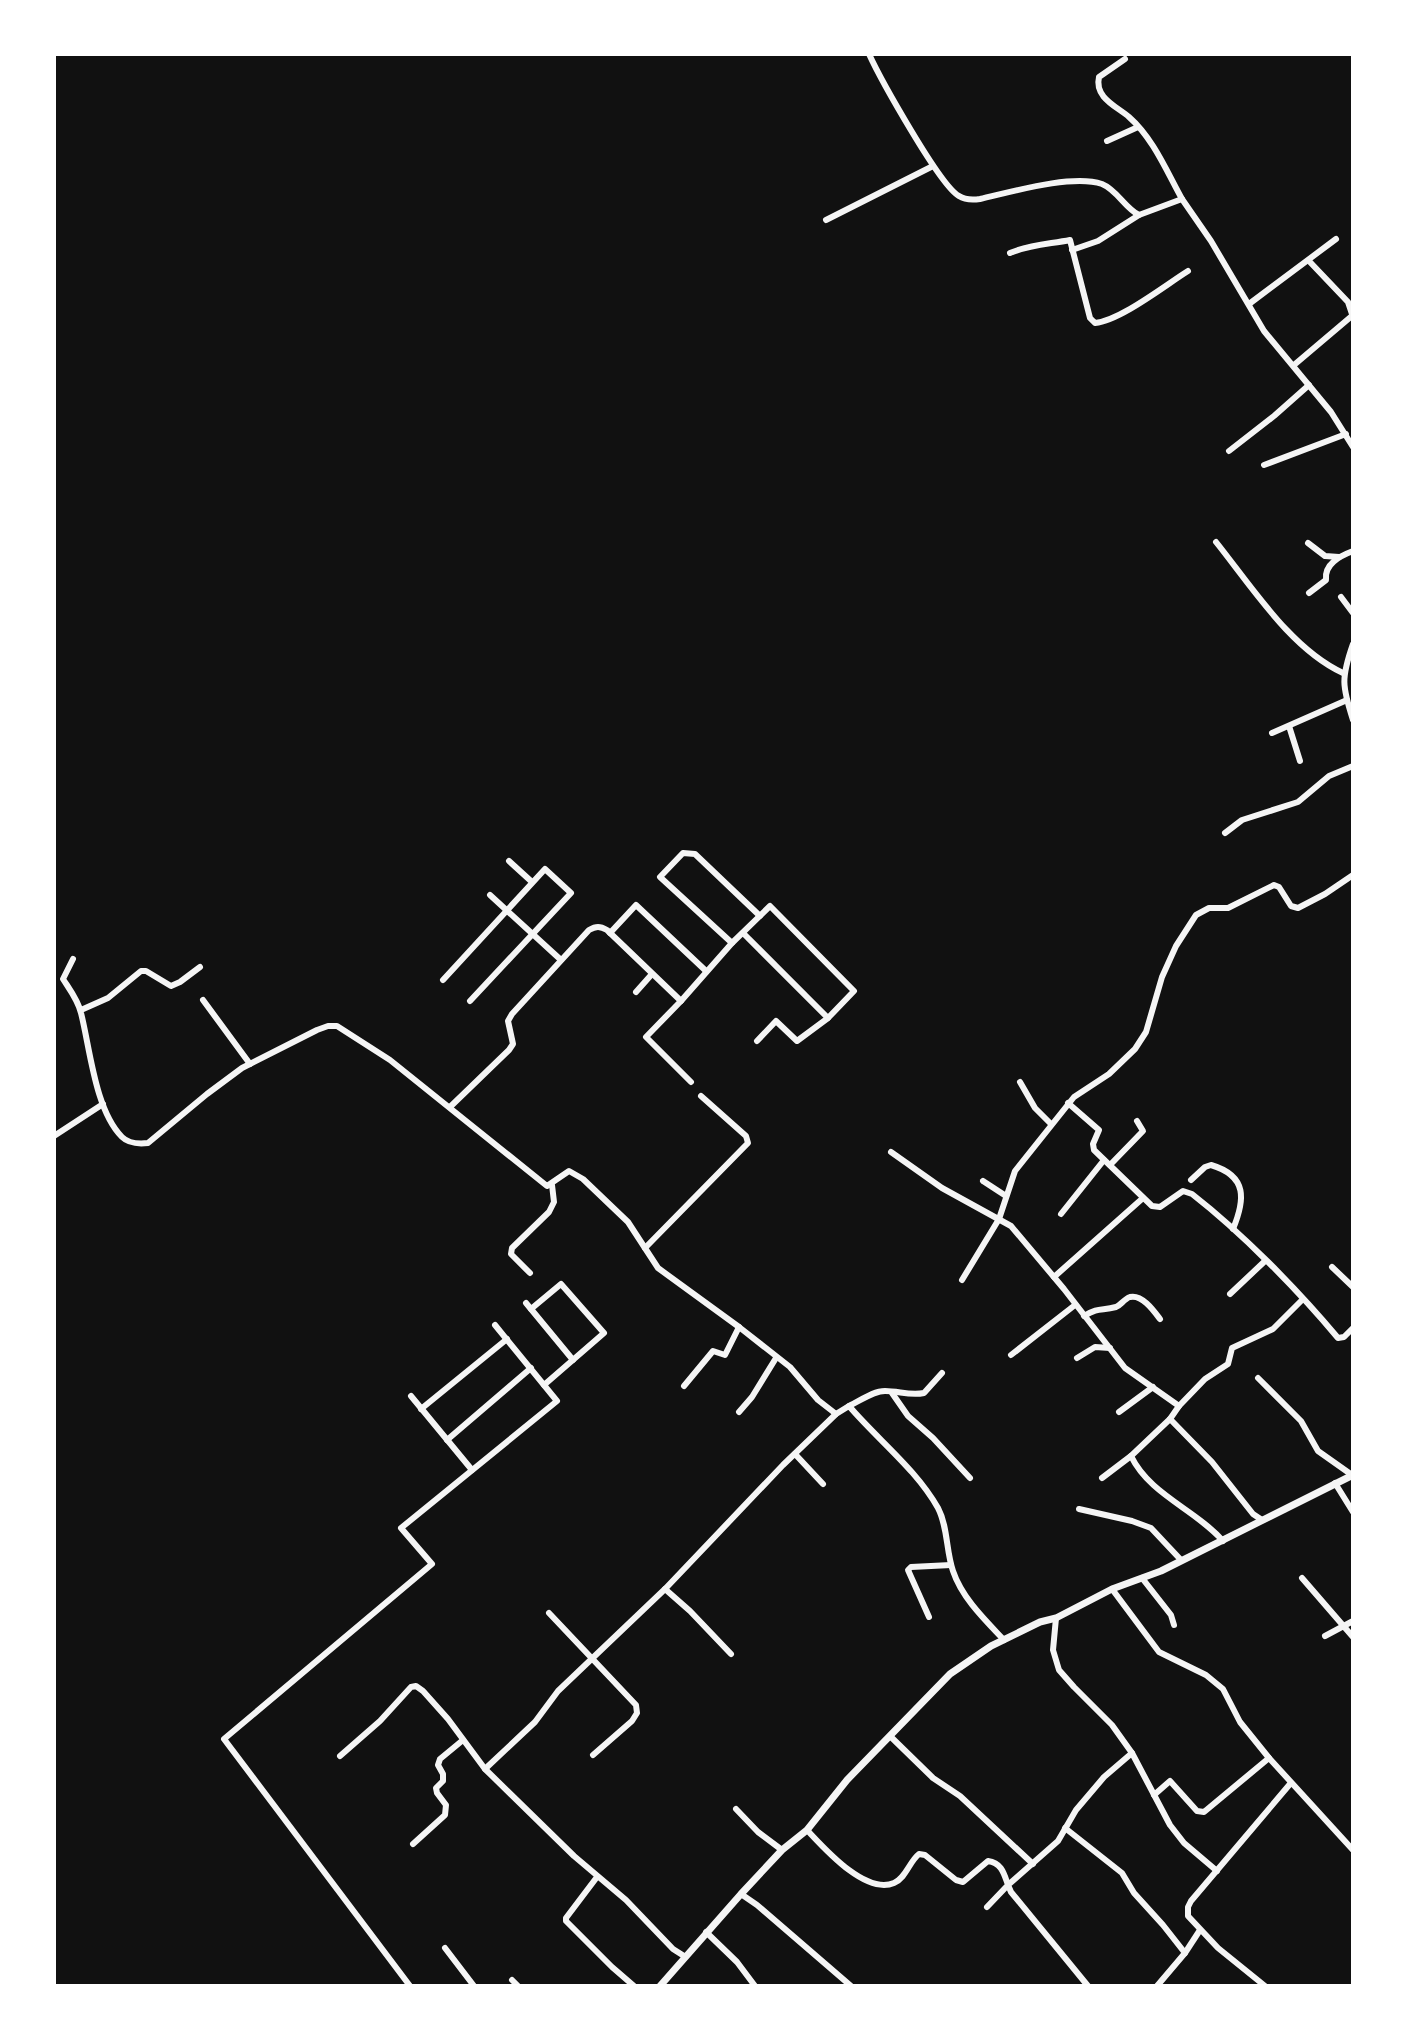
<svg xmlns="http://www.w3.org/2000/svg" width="1407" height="2040" font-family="'Titillium Web',sans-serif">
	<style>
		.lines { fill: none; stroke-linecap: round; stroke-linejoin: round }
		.minor { stroke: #f5f5f5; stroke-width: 6 }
		.tertiary { stroke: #f5f5f5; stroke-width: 7 }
	</style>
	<rect width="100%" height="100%" fill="#111"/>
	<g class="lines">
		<g class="minor">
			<path d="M869 54C880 78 940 186 959 196 965 200 973 200 980 199 1011 192 1072 174 1102 184 1117 190 1125 208 1139 215L1182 199 1211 241 1264 331 1331 412 1353 447"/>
			<path d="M1125 59 1099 77C1094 98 1118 107 1129 117 1153 138 1167 172 1182 199"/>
			<polyline points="1107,141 1138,127"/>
			<polyline points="826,220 933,166"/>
			<polyline points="1072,250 1098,241 1139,215"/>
			<path d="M1010 253C1028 245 1050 244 1070 240L1090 318 1095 323C1121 320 1164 286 1188 271"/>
			<polyline points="1309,261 1348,302 1353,317"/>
			<polyline points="1249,304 1336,239"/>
			<polyline points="1294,365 1353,315"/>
			<polyline points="1229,451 1274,416 1309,385"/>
			<polyline points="1264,465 1346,434"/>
			<path d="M1216 542C1252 587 1291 649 1343 673"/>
			<polyline points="1308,543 1325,556 1339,557"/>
			<path d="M1309 593 1326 580C1324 564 1340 556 1353 551"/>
			<polyline points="1341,597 1353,613"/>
			<path d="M1353 644C1341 678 1342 686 1353 720"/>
			<polyline points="1289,726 1300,761"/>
			<polyline points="1272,733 1347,700"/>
			<polyline points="1225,833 1242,820 1298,802 1329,776 1353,766"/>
			<polyline points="509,861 532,882"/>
			<polyline points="490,895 561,960"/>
			<polyline points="610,933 636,905 706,971"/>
			<polyline points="743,933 828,1018"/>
			<polyline points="732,943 660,877 683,853 695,854 760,916"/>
			<path d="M73 959 63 979C70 990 78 1000 81 1013 90 1048 95 1110 122 1137 128 1143 139 1144 148 1143L207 1094 242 1068 317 1030 328 1026H337L390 1060 547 1186 569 1171 583 1179 628 1222 658 1268 739 1327 790 1367 818 1400 836 1414"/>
			<polyline points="443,980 545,869 571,893 470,1001"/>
			<polyline points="636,992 652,974"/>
			<polyline points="203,1000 250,1064"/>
			<polyline points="681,1001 732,943 770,906 854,991 828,1018 797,1041 776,1021 757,1041"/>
			<polyline points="81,1010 108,998 141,971 146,971 171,986 180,982 200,967"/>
			<polyline points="1020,1082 1035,1108 1051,1124"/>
			<path d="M1068 1103 1099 1130 1093 1144 1094 1150 1152 1206 1160 1207 1183 1191 1192 1194C1242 1233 1297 1289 1338 1338L1344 1337 1353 1328"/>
			<path d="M450 1107 509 1050 513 1044 508 1021 512 1014 589 930C596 926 600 926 607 930L681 1001 646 1037 691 1082"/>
			<polyline points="54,1136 103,1104"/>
			<polyline points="891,1152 942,1188 1011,1226 1064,1289 1125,1368 1179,1406"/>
			<polyline points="1110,1165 1143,1131 1137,1121"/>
			<path d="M1191 1180 1205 1167 1211 1165C1248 1176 1245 1200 1233 1229"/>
			<polyline points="983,1181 1006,1196"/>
			<polyline points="1061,1214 1104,1160"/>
			<polyline points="645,1248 748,1143 746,1136 701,1096"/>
			<polyline points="1332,1267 1353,1287"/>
			<polyline points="530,1273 511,1254 512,1248 549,1212 554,1202 552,1185"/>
			<polyline points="1054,1277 1143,1198"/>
			<polyline points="962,1280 999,1219 1015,1171 1074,1097 1109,1074 1135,1049 1146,1032 1162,977 1176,946 1196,915 1209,908 1228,908 1274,885 1279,887 1291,906 1298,908 1325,894 1353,875"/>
			<polyline points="1230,1294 1265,1261"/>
			<polyline points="526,1303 573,1360"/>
			<polyline points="531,1309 561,1284 604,1333 544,1385"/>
			<path d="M1084 1316C1099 1307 1101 1311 1116 1307 1121 1305 1124 1299 1130 1297 1142 1294 1154 1311 1160 1319"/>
			<polyline points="1011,1355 1075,1305"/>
			<polyline points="1077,1358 1095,1347 1110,1348"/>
			<polyline points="1258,1378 1301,1421 1318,1451 1352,1475"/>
			<polyline points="684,1386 713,1351 725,1355 739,1327"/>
			<polyline points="892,1393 908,1416 933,1438 970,1478"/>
			<polyline points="411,1396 472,1470"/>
			<path d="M849 1406C860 1401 873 1391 885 1391 899 1391 910 1396 924 1393L942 1373"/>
			<polyline points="421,1409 507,1339"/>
			<polyline points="739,1412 752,1397 776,1358"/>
			<polyline points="1119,1412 1153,1387"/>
			<polyline points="1170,1419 1212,1462 1253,1514 1262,1520"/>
			<polyline points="447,1440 531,1368"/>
			<polyline points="795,1454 823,1484"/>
			<path d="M1131 1456C1150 1495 1195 1509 1223 1541"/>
			<polyline points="1102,1478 1131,1456 1170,1419 1179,1406 1205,1379 1228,1364 1232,1348 1273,1329 1303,1299"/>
			<polyline points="1335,1483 1353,1512"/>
			<polyline points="1079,1509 1132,1521 1151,1528 1181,1560"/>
			<polyline points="1142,1578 1171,1615 1174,1625"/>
			<polyline points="1302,1578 1353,1637"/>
			<polyline points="665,1589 690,1611 731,1654"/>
			<polyline points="1112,1589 1159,1652 1206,1675 1223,1689 1240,1722 1269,1758 1353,1850"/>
			<polyline points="549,1613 636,1705 637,1713 632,1721 593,1755"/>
			<polyline points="929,1617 908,1570 911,1567 951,1565"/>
			<polyline points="1056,1618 1053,1650 1059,1670 1074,1687 1112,1725 1132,1753 1104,1777 1076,1810 1058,1841 1008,1885 1011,1892 1088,1986"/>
			<polyline points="1325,1636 1353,1621"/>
			<polyline points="891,1737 933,1778 960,1796 1033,1864"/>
			<polyline points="1132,1753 1170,1825 1184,1843 1217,1871"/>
			<polyline points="340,1756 380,1721 411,1687 416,1686 423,1691 448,1719 485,1769 574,1856 626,1900 673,1949 684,1956"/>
			<path d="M485 1769 535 1722 558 1691 665 1589 783 1465 836 1414 849 1406C878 1440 916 1469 938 1508 948 1527 946 1551 953 1571 962 1598 985 1620 1004 1640"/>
			<polyline points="1154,1795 1170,1781 1197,1811 1204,1812 1269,1758"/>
			<polyline points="736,1809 758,1832 782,1850"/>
			<polyline points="1065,1828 1122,1873 1134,1893 1163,1925 1185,1953 1157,1986"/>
			<path d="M807 1830C824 1848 865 1895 894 1883 906 1878 909 1862 919 1854L925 1855 956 1880 963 1882 988 1861C1002 1863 1004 1874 1008 1885L987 1907"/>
			<polyline points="413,1844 445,1815 446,1805 437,1793 436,1788 443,1781 443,1774 438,1765 440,1759 463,1740"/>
			<polyline points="597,1877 566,1918 566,1921 612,1967 634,1986"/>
			<polyline points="741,1894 757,1905 851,1986"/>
			<polyline points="706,1932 737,1962 755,1986"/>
			<polyline points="445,1948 474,1986"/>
			<polyline points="1185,1953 1200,1930"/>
			<polyline points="512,1980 518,1986"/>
			<polyline points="410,1986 224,1739 432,1564 401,1528 557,1401 495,1325"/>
			<polyline points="1265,1986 1218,1948 1188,1916 1188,1907 1191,1901 1290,1784"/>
		</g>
		<polyline class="tertiary" points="660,1986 741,1894 782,1850 807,1830 847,1780 950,1674 991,1646 1040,1622 1056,1618 1112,1589 1161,1571 1353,1475"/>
	</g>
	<rect width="1407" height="2040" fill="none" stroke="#ffffff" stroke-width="112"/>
</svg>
